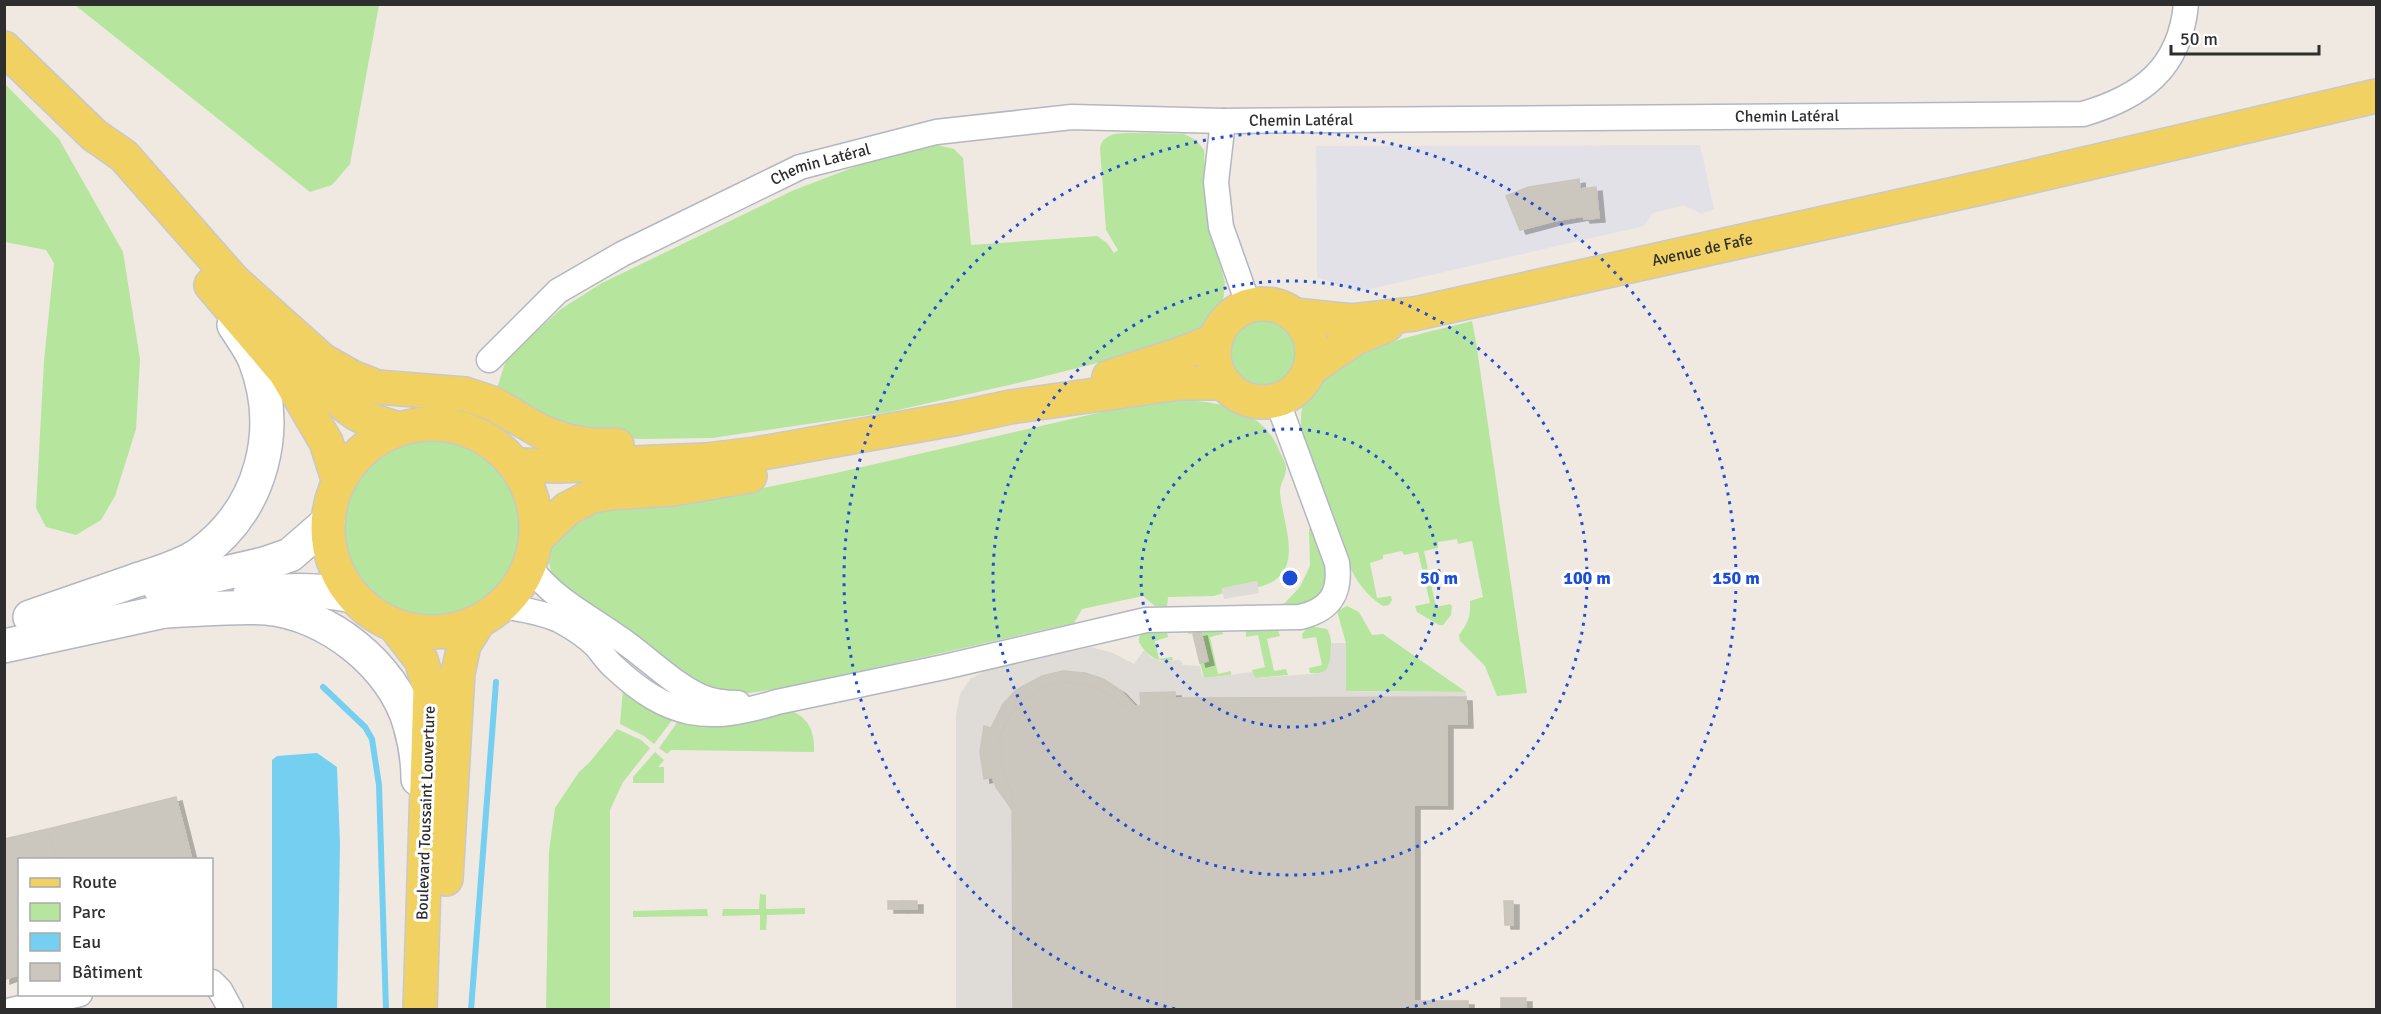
<svg xmlns="http://www.w3.org/2000/svg" width="2381" height="1014" font-family="Signika,sans-serif">
	<style>
		.industrial { fill: #e3e1e8 }
		.green { fill: #b6e59e }
		.plaza { fill: #dfdcd8 }
		.water { fill: #75cff0 }
		.lines { fill: none; stroke-linecap: round; stroke-linejoin: round }
		.stream { stroke: #75cff0; stroke-width: 6 }
		.building { fill: #cbc7bf; stroke: #cbc5ba; stroke-width: 1.5; filter: url(#shadow) }
		.street-casing { stroke: #b4b7c1; stroke-width: 27 }
		.secondary-casing { stroke: #b4b7c1; stroke-width: 36 }
		.primary-casing { stroke: #c9c9c9; stroke-width: 36 }
		.street { stroke: #fff; stroke-width: 24 }
		.secondary { stroke: #fff; stroke-width: 33 }
		.primary { stroke: #f2d163; stroke-width: 33 }
		.ring { fill: none; stroke: #1d4ed8; stroke-width: 3; stroke-dasharray: 3 6 }
		.labels { text-anchor: middle; dominant-baseline: central; stroke-width: 6; stroke-linejoin: round; paint-order: stroke }
		.street-label { font-size: 16px; fill: #2e2e2e; stroke: #fff }
		.centre { fill: #1d4ed8; stroke: #fff; stroke-width: 3 }
		.ring-label { font-size: 18px; text-anchor: middle; font-weight: bold; fill: #1d4ed8; stroke: #fff; stroke-width: 6; stroke-linejoin: round; paint-order: stroke }
	</style>
	<defs>
		<filter id="shadow"><feDropShadow dx="6" dy="4" stdDeviation="0" flood-color="#0004"/></filter>
	</defs>
	<rect width="100%" height="100%" fill="#efe9e1"/>
	<polygon class="industrial" points="1700,145 1714,209 1702,214 1684,205 1653,213 1644,226 1357,292 1317,277 1316,146"/>
	<g class="green">
		<polygon points="75,5 379,5 350,164 332,185 310,192"/>
		<polygon points="4,83 59,139 123,252 140,359 136,429 115,496 101,520 76,535 46,527 36,508 44,361 54,263 46,250 5,242"/>
		<path d="M1144 133 1184 134 1196 140 1204 150 1206 205 1225 283 1223 302 1212 318 1197 332 1165 346 1018 383 889 412 712 438 640 439 586 435 495 395 504 366 510 355 561 309 602 283 794 190 886 155 928 145H937L954 149 963 158 971 245 1097 236 1107 243 1114 253 1118 250 1106 230 1100 148C1104 129 1128 134 1144 133Z"/>
		<circle cx="1263" cy="352" r="36"/>
		<path d="M1472 321 1476 342 1527 693 1497 696 1485 666 1460 641 1459 635C1468 623 1471 616 1470 601L1483 597 1472 541 1458 544 1457 539 1438 542V548L1424 551 1436 607 1450 604 1452 606 1451 615 1443 625H1439L1417 612 1415 606 1430 603 1418 552 1404 555 1402 551 1383 555V559L1370 563 1377 598 1391 596 1392 600 1389 605 1383 606C1349 585 1342 545 1329 509 1321 487 1302 444 1301 423 1298 353 1422 335 1472 321Z"/>
		<path d="M1170 400C1212 400 1261 406 1279 450 1281 455 1285 461 1286 467 1287 476 1279 484 1280 493 1283 526 1308 576 1258 587L1257 581 1222 589 1223 593 1214 596 1168 597 1167 607 1155 606 1143 596 1082 609 1074 623 795 686 735 695 709 692 620 633 552 576 549 562 553 542 585 513 719 497 836 473 1145 402Z"/>
		<circle cx="433" cy="528" r="92"/>
		<path d="M1313 527C1317 539 1327 561 1327 572 1326 600 1304 606 1281 607L1300 587 1310 566 1309 529Z"/>
		<polygon points="1347,606 1359,612 1372,635 1383,634 1466,692 1346,691 1346,643 1337,611"/>
		<path d="M1309 626 1327 629C1333 638 1334 664 1325 671 1321 674 1315 673 1310 673L1309 668 1322 665 1316 637 1303 639 1302 634Z"/>
		<polygon points="1251,629 1278,630 1280,636 1267,639 1274,671 1286,669 1288,675 1254,678 1252,670 1265,667 1258,635 1246,637 1246,632"/>
		<polygon points="1222,630 1223,634 1210,637 1218,674 1231,671 1231,675 1204,678 1200,663 1208,661 1201,632 1189,634 1187,631"/>
		<path d="M1143 632H1167L1168 637 1155 641 1159 659 1172 657 1173 660C1157 663 1147 656 1139 642V637Z"/>
		<polygon points="623,689 676,715 654,744 644,736 620,724"/>
		<path d="M789 710C809 717 815 732 814 752L671 750 667 754 659 748 681 717Z"/>
		<polygon points="617,729 641,740 650,748 623,782 610,810 610,1009 546,1009 549,851 555,808 579,772 589,763"/>
		<polygon points="655,752 664,760 658,767 664,767 664,783 633,783 633,777"/>
		<polygon points="760,894 766,895 766,909 805,908 805,914 767,915 766,930 760,930 760,915 722,916 723,909 759,909"/>
		<polygon points="707,909 708,916 633,917 633,911"/>
	</g>
	<g class="plaza">
		<polygon points="1257,581 1259,593 1224,599 1222,588"/>
		<polygon points="1331,643 1346,643 1346,691 1466,692 1466,697 1168,698 1013,811 1013,1009 956,1010 956,716 960,694 970,679 987,670 1091,647 1113,653 1134,664 1144,650 1151,657 1160,661 1178,660 1181,661 1183,665 1200,666 1202,676 1206,678 1252,672 1256,678 1322,673 1327,669 1330,660"/>
	</g>
	<polygon class="water" points="317,753 337,767 340,844 337,1009 272,1009 272,760 277,756"/>
	<g class="lines">
		<g class="stream">
			<polyline points="323,687 365,727 372,739 379,785 386,1010"/>
			<polyline points="471,1010 496,682"/>
		</g>
	</g>
	<g class="building">
		<polygon points="1579,179 1580,189 1596,187 1599,218 1584,219 1583,216 1554,221 1520,230 1506,196 1529,187"/>
		<polygon points="1201,632 1208,661 1200,663 1193,634"/>
		<polygon points="1063,671 1085,673 1103,679 1120,690 1135,706 1121,706 1111,696 1098,689 1069,682 1047,685 1023,699 1006,722 1000,737 1001,767 1012,793 1013,811 996,787 992,777 984,779 980,752 984,726 991,728 1003,704 1016,690 1042,676"/>
		<polygon points="1062,682 1078,683 1098,689 1111,696 1121,706 1141,706 1140,693 1175,692 1175,698 1167,698 1167,1010 1013,1010 1012,793 1001,767 1000,737 1006,722 1023,699 1047,685"/>
		<polygon points="1466,697 1467,724 1447,724 1447,805 1414,805 1414,1001 1468,1001 1468,1010 1167,1010 1167,698"/>
		<polygon points="176,797 192,860 56,860 48,829"/>
		<polygon points="48,829 56,860 20,860 20,974 4,980 4,839"/>
		<polygon points="888,901 903,901 902,909 888,909"/>
		<polygon points="903,901 917,901 917,909 902,909"/>
		<polygon points="1504,901 1513,901 1513,925 1505,925"/>
		<rect x="1501" y="998" width="25" height="12"/>
	</g>
	<g class="lines">
		<defs>
			<g id="street">
				<polyline points="1223,121 1216,182 1221,227 1249,306"/>
				<path id="s1" d="M489 360 558 291 622 254 800 167 936 132 1072 117 1223 121 2083 114C2141 97 2180 69 2186 4"/>
				<path d="M529 566C553 599 587 615 619 638 647 657 671 683 702 697 714 702 726 703 738 703"/>
				<path d="M501 606C520 609 540 612 559 620 570 626 587 637 596 646 602 653 607 661 614 667 668 718 707 724 777 702L944 667 1146 620 1300 617C1330 610 1341 594 1337 563L1277 400"/>
				<polyline points="212,982 220,990 231,1010"/>
				<polyline points="12,1010 80,994"/>
			</g>
			<g id="secondary">
				<polyline points="160,588 264,564 290,555 328,522"/>
				<path d="M250 594C284 589 320 589 353 596"/>
				<path d="M165 611C198 610 233 606 266 608 327 613 394 666 410 725 415 742 418 762 418 779"/>
				<path d="M30 617C65 605 99 593 134 581 154 574 184 566 201 553 262 508 282 430 255 360 250 348 241 336 234 325"/>
				<polyline points="4,646 188,606"/>
			</g>
			<g id="primary">
				<polyline points="4,48 94,135 124,156 248,297"/>
				<polyline points="234,281 322,360 352,377 377,387 465,394 492,403 542,432 567,441 592,445 617,445"/>
				<polyline points="211,285 285,372 326,442 339,482"/>
				<circle cx="1263" cy="353" r="49"/>
				<path id="s2" d="M1294 315 1352 321 1414 314 1990 186 2376 96"/>
				<path d="M302 358C317 376 332 396 351 410 364 420 383 424 399 429"/>
				<polyline points="1309,370 1354,339 1387,325"/>
				<polyline points="1109,377 1175,356 1216,340"/>
				<circle cx="432" cy="528" r="104"/>
				<polyline points="516,465 558,466 706,460 756,454 959,418 1010,407 1180,383 1225,383"/>
				<polyline points="536,539 567,509 592,496 612,493 673,489 750,476"/>
				<polyline points="395,626 421,660 430,689 420,1010"/>
				<polyline points="446,879 458,673 464,645 479,621"/>
			</g>
		</defs>
		<use href="#street" class="street-casing"/>
		<use href="#secondary" class="secondary-casing"/>
		<use href="#primary" class="primary-casing"/>
		<use href="#street" class="street"/>
		<use href="#secondary" class="secondary"/>
		<use href="#primary" class="primary"/>
	</g>
	<g class="ring">
		<circle cx="1290" cy="578" r="149"/>
		<circle cx="1290" cy="578" r="297"/>
		<path d="M1175 1009A446 446 0 1 1 1405 1009"/>
	</g>
	<g class="labels">
		<g class="street-label">
			<text stroke="none"><textPath href="#s1" startOffset="1362">Chemin Latéral</textPath></text>
			<text stroke="none"><textPath href="#s1" startOffset="876">Chemin Latéral</textPath></text>
			<text stroke="none"><textPath href="#s1" startOffset="390">Chemin Latéral</textPath></text>
			<text stroke="none"><textPath href="#s2" startOffset="416">Avenue de Fafe</textPath></text>
			<text transform="translate(426 813) rotate(-88)">Boulevard Toussaint Louverture</text>
		</g>
	</g>
	<circle cx="1290" cy="578" r="9" class="centre"/>
	<g class="ring-label">
		<text x="1439" y="584">50 m</text>
		<text x="1587" y="584">100 m</text>
		<text x="1736" y="584">150 m</text>
	</g>
	<rect width="2381" height="1014" fill="none" stroke="#2e2e2e" stroke-width="12"/>
	<rect x="18" y="858" width="195" height="138" fill="#ffffff" stroke="#ababab" stroke-width="1.5"/>
	<rect x="30" y="878" width="30" height="9" fill="#f2d163" stroke="#ababab" stroke-width="1.5"/>
	<text x="72" y="888" font-size="18" fill="#2e2e2e">Route</text>
	<rect x="30" y="903" width="30" height="18" fill="#b6e59e" stroke="#ababab" stroke-width="1.5"/>
	<text x="72" y="918" font-size="18" fill="#2e2e2e">Parc</text>
	<rect x="30" y="933" width="30" height="18" fill="#75cff0" stroke="#ababab" stroke-width="1.5"/>
	<text x="72" y="948" font-size="18" fill="#2e2e2e">Eau</text>
	<rect x="30" y="963" width="30" height="18" fill="#cbc7bf" stroke="#ababab" stroke-width="1.5"/>
	<text x="72" y="978" font-size="18" fill="#2e2e2e">Bâtiment</text>
	<path d="M2171 45v9h148v-9" fill="none" stroke="#2e2e2e" stroke-width="3"/>
	<text x="2180" y="45" font-size="18" fill="#2e2e2e" stroke="#ffffff" stroke-width="4.5" paint-order="stroke">50 m</text>
</svg>
